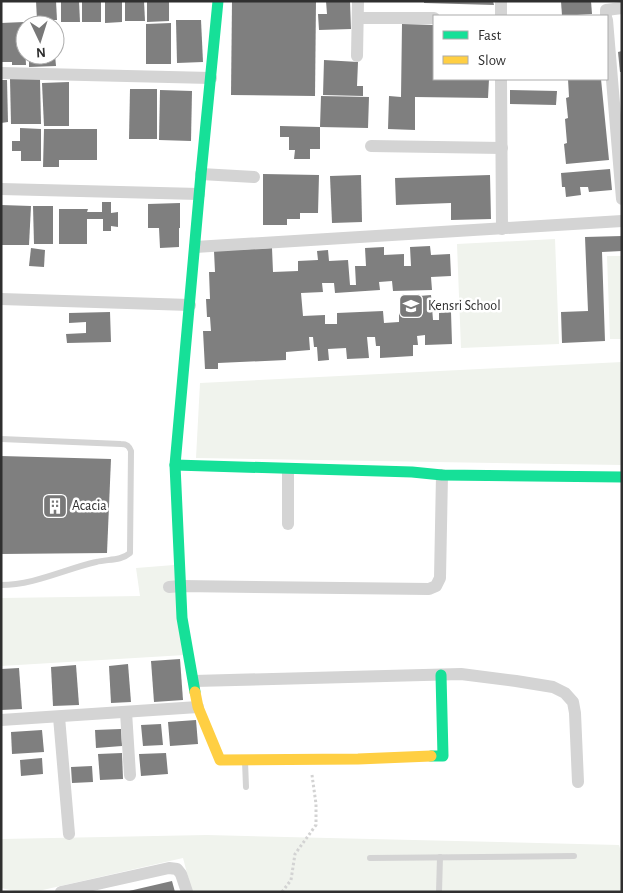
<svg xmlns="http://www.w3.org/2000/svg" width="623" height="893" font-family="'Alegreya Sans',sans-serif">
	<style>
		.green { fill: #f0f3ed }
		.building { fill: #7f7f7f }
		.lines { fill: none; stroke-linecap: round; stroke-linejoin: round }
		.path { stroke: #d3d3d3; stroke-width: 3; stroke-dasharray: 2.5 2.5; stroke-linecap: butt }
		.lane { stroke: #d4d4d4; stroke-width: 6 }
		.street { stroke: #d4d4d4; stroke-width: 12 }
		.fast { stroke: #16e098; stroke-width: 11 }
		.slow { stroke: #ffcf43; stroke-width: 11 }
		.labels { text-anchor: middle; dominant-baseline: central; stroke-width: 5; stroke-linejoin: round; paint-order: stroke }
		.poi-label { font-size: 14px; fill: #2f2f2f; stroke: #fff; text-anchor: start }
	</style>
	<rect width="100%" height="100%" fill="#fff"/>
	<g class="green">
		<polygon points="555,239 559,344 461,348 457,244"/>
		<polygon points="607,256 622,256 622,339 610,339"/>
		<polygon points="622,362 622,465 196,458 200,383"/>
		<polygon points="174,565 185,655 1,666 1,598 140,596 136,568"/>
		<polygon points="207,835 619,845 622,855 622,892 192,892 183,858 34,892 19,892 1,888 1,839"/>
	</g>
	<g class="building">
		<polygon points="36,1 56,1 57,20 37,20"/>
		<polygon points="61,1 79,1 80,22 61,22"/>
		<rect x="82" y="1" width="19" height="21"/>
		<polygon points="105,1 122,1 122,22 105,23"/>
		<polygon points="125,1 144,1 145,21 125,21"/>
		<polygon points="147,1 169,1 169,21 147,22"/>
		<polygon points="232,1 316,1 315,96 231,95"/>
		<polygon points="326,1 350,1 351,29 319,30 318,14 327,14"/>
		<polygon points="424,1 493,1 494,5 424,3"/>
		<polygon points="561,1 591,1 592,14 562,16"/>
		<polygon points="176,20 201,20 203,62 177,63"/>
		<polygon points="24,22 26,65 12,65 12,62 1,62 1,23"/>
		<rect x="37" y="23" width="18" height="2"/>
		<polygon points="171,23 171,64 146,64 146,24"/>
		<polygon points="402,24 434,25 434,79 489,79 488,98 415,97 415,130 388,129 389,96 401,97"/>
		<polygon points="622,51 622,72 620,72 618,52"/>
		<polygon points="29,55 55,55 56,66 29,67"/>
		<polygon points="324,60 358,62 357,86 363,86 363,96 323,95"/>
		<polygon points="10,79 40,79 41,124 11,124"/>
		<polygon points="568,79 601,79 609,160 566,164 564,144 567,143 565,119 568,118 566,98 569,97"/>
		<polygon points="1,80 7,80 8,122 1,123"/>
		<polygon points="69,82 69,126 44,126 42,83"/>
		<polygon points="130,89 157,89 157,139 129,139"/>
		<polygon points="160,90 192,91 191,141 159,140"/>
		<polygon points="510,90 557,91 556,105 510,104"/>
		<polygon points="321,96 369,97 368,128 320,127 320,149 310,149 310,159 294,159 295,150 289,150 289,137 280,137 280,126 320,127"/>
		<polygon points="20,128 41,129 41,161 21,161 21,151 12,151 12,141 20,141"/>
		<polygon points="44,129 97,129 97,160 59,160 59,167 43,167"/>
		<polygon points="610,169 612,190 589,192 588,187 580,187 581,195 566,197 565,187 562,187 561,173"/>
		<polygon points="263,174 319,175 318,213 300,213 300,219 287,219 287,225 263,225"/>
		<polygon points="361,175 362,222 332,223 330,176"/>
		<polygon points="490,175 491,219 451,220 451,203 396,205 395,178"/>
		<polygon points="102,202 111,202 111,213 118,212 118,227 111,226 111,231 103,231 103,219 87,219 87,244 59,244 59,209 88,209 87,212 102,212"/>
		<polygon points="180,203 180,228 179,228 179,247 160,248 159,228 148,228 148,204"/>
		<polygon points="1,205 31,206 29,245 1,245"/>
		<polygon points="33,206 53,206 53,244 34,244"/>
		<polygon points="622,236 622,251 602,252 605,341 562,343 561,312 588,311 585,237"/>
		<polygon points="430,246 431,255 450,254 451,276 431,277 432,290 393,291 392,281 379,282 380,290 335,293 334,283 322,283 323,292 301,293 303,316 325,315 325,324 337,324 337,313 383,311 384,323 399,322 399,312 420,311 419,296 431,295 433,320 439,320 439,313 451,312 452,344 425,345 425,335 417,336 418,345 413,345 413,356 380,358 380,346 376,346 375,337 367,337 369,358 347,359 346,348 328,349 329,360 318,361 317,347 314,347 313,337 309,337 310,350 286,352 286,360 218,363 218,369 205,369 203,331 211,331 210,317 207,317 206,299 210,299 209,272 215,272 214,251 272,248 273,272 298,271 298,261 318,260 317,251 328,250 329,261 348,260 350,285 356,285 355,266 366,266 365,248 384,247 384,255 404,254 404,266 411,266 410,247"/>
		<polygon points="31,248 45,250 44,267 29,266"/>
		<polygon points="110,312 111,342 67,343 66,334 86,333 86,322 69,323 69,313"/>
		<polygon points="1,456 111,459 107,553 1,554"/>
		<polygon points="180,659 183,700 154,702 151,661"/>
		<polygon points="128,664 131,702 111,703 109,666"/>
		<polygon points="76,665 79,705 53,706 51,667"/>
		<polygon points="19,668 22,709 1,710 1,669"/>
		<polygon points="196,720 198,744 170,746 168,722"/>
		<polygon points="161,724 163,745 143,746 141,725"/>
		<polygon points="121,729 122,746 96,748 95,730"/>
		<polygon points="42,730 44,752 12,754 11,732"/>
		<polygon points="122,753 123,779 100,780 98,754"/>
		<polygon points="166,753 168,774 141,776 139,754"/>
		<polygon points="42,758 43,774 21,776 20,760"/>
		<polygon points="92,766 93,782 72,783 71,767"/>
		<polygon points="172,881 175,892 129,892 129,891"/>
	</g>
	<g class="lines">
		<polyline class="path" points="282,892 291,880 295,854 316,825 316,804 312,775"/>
		<g class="lane">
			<path d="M1 439 121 444C127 444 129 446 131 451L130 553C121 561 108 559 96 562 65 569 34 585 1 585"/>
			<polyline points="245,761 246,787"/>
			<polyline points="370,858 574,856"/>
			<polyline points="439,892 440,857"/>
		</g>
		<g class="street">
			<polyline points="501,1 501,16"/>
			<polyline points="606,16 606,10 622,8"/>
			<polyline points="358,18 434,18"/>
			<polyline points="607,20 622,199"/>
			<polyline points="357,56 358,1"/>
			<polyline points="1,73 211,78"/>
			<polyline points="501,79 502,229"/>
			<polyline points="371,146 502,148"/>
			<polyline points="201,174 254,177"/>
			<polyline points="1,189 199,194"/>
			<polyline points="195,247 622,221"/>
			<polyline points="1,299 190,305"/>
			<polyline points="288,469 288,524"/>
			<polyline points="169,587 181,586 429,589 436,586 440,578 442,475"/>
			<polyline points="194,681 461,674 516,681 553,687 565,693 573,702 575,713 578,782"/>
			<polyline points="126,712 130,775"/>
			<polyline points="59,717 69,834"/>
			<polyline points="1,720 198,707"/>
			<polyline points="61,892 169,868 177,869 181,874 187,892"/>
		</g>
		<g class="fast">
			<polyline points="175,465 412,472 442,475 622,477"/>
			<polyline points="195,692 182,618 175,465 201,174 218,1"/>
			<polyline points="431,756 443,756 441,675"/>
		</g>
		<polyline class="slow" points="195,692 198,707 220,760 358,759 431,756"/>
	</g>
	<defs>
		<symbol id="school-square" viewBox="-11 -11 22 22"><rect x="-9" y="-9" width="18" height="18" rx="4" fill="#787878" stroke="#fff"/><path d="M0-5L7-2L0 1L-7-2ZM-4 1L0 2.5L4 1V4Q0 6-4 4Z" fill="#fff"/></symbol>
		<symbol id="building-square" viewBox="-11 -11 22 22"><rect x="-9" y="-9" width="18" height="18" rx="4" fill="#787878" stroke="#fff"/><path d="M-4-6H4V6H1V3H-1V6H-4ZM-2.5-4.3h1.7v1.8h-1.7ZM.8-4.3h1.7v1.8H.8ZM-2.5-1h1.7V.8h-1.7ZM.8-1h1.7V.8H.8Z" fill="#fff"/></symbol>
	</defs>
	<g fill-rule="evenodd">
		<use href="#school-square" x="397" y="292" width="28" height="28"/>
		<use href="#building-square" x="41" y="492" width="28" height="28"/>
	</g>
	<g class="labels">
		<g class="poi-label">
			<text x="428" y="306">Kensri School</text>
			<text x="72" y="506">Acacia</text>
		</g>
	</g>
	<rect width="623" height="893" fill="none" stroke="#2f2f2f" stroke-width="5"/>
	<rect x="433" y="15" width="175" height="65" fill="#ffffff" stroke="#acacac"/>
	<rect x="443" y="31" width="25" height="8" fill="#16e098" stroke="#acacac"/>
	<text x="478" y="40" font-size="15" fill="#2f2f2f">Fast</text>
	<rect x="443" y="56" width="25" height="8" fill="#ffcf43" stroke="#acacac"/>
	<text x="478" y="65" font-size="15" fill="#2f2f2f">Slow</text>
	<g transform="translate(40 40) rotate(176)"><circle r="24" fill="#ffffff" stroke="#acacac"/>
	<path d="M0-4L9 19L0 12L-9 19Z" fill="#787878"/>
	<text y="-8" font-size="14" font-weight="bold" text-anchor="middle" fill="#2f2f2f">N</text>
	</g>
</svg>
